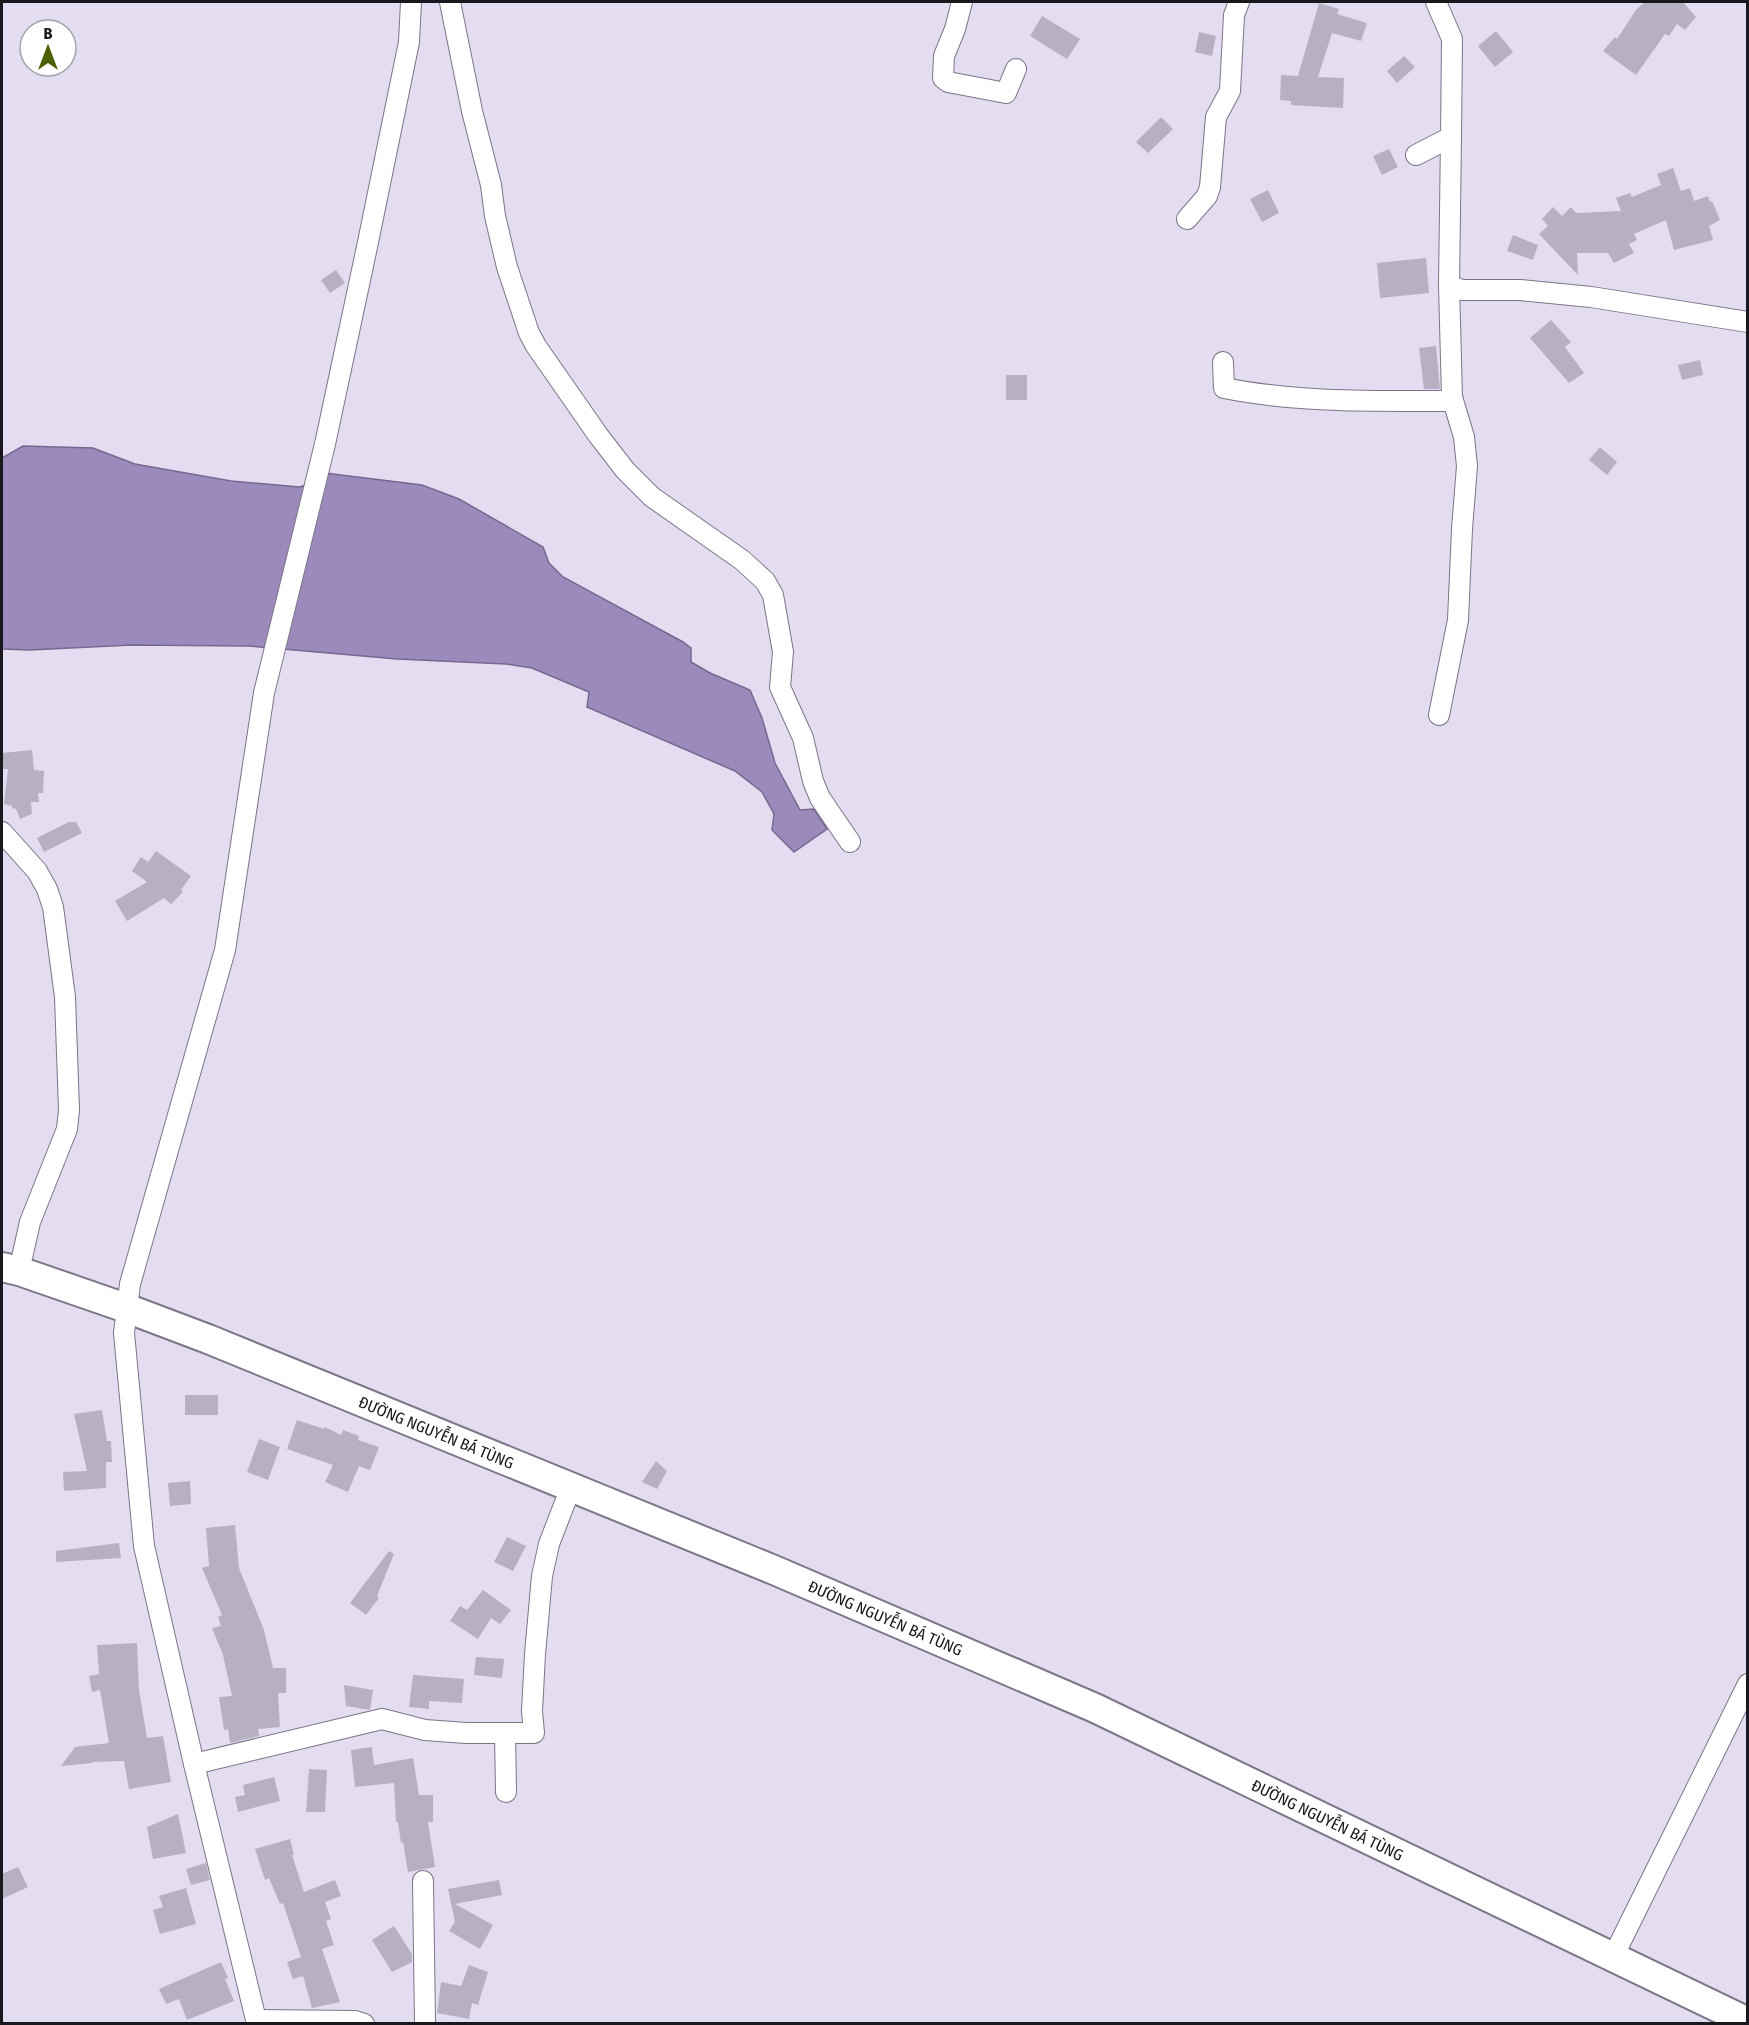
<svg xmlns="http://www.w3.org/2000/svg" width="1749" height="2025" font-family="'Fira Sans Condensed',sans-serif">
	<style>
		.water { fill: #9d8abd; stroke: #76688e; stroke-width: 1.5 }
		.building { fill: #b7b0c3 }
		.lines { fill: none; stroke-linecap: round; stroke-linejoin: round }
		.street-casing { stroke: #7c7587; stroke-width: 22 }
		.secondary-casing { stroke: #7c7587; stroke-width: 32 }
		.street { stroke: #fff; stroke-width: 20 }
		.secondary { stroke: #fff; stroke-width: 28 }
		.labels { text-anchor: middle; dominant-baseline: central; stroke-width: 6; stroke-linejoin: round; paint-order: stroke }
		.street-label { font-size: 16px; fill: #1a181f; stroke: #fff }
	</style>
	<rect width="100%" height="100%" fill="#e4ddf1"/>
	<polygon class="water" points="23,446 93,448 135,464 231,481 300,487 313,482 325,473 422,485 459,499 543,547 549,563 563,577 683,642 691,648 691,662 710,673 750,690 762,718 775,763 800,810 814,809 827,829 794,852 772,830 774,814 762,792 735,771 587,707 589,692 532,668 506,664 397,659 249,646 131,645 30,650 2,649 2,458"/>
	<g class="building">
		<polygon points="1645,2 1683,2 1696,17 1685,30 1677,24 1669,36 1665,34 1636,75 1603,51 1615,37 1617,39 1636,10"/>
		<polygon points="1319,3 1339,9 1337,14 1367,23 1361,41 1332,33 1318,77 1344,78 1343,108 1291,105 1291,101 1280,100 1281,75 1298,76"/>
		<polygon points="1042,16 1080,39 1067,59 1030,36"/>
		<polygon points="1496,31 1513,52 1495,67 1478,46"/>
		<polygon points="1199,32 1216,36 1212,56 1195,52"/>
		<polygon points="1404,56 1415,67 1397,83 1387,71"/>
		<polygon points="1161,117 1173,129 1148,153 1136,142"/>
		<polygon points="1389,149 1398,167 1382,175 1373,156"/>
		<polygon points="1673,168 1681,191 1690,188 1694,201 1708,196 1710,202 1712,201 1720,220 1709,226 1713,240 1674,250 1666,220 1634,234 1637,240 1629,244 1634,253 1614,263 1608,253 1577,253 1578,275 1539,234 1548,226 1542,219 1553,207 1562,216 1571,207 1576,213 1621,211 1616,198 1630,193 1632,197 1661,185 1657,174"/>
		<polygon points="1268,190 1279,213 1262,222 1250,199"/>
		<polygon points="1513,235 1538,245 1533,260 1507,251"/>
		<polygon points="1426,258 1429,293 1380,298 1377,263"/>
		<polygon points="336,270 345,283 330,293 321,280"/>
		<polygon points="1551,320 1571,342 1565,347 1584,373 1569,383 1530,338"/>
		<polygon points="1436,346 1440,389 1424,389 1419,348"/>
		<polygon points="1700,360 1703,375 1682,380 1678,365"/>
		<rect x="1006" y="375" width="21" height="25"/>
		<polygon points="1600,447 1617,462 1607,475 1589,460"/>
		<polygon points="32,750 34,770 44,771 43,793 38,793 39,802 31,802 32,814 20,819 16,809 12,808 12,806 4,804 8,769 2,769 2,753"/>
		<polygon points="69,822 76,822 82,833 44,852 37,838"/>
		<polygon points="156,851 191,876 181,890 183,892 171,904 164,898 127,921 115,901 147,882 132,871 141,857 148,862"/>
		<rect x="185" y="1395" width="33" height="20"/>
		<polygon points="102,1410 107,1441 111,1441 112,1462 106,1462 106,1488 64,1491 63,1472 87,1471 74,1414"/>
		<polygon points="297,1420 324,1429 325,1427 341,1435 343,1430 359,1436 358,1440 379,1447 370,1470 359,1466 348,1492 325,1482 333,1465 287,1449"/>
		<polygon points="259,1439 280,1447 268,1480 247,1472"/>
		<polygon points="656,1461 667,1471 657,1489 642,1482"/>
		<polygon points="190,1481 191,1504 170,1506 168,1483"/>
		<polygon points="235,1525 239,1568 264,1630 273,1668 286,1668 286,1693 278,1693 280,1727 258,1729 259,1736 230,1743 228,1729 224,1730 219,1697 232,1696 223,1655 212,1628 221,1626 218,1617 222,1615 202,1568 209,1566 206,1528"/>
		<polygon points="507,1537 526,1546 513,1571 494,1562"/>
		<polygon points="119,1543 121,1558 56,1562 56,1551"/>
		<polygon points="389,1551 394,1554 377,1596 379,1598 366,1615 350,1603"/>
		<polygon points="483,1590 511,1610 500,1624 491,1618 478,1639 450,1621 460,1606 467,1610"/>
		<polygon points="137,1643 139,1690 147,1738 163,1736 171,1782 129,1789 124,1761 92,1762 92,1763 61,1766 75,1747 109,1743 100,1690 92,1692 89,1676 99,1674 97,1645"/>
		<polygon points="476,1657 504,1659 502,1678 474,1675"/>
		<polygon points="413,1675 464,1679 462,1703 429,1701 429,1709 409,1707"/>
		<polygon points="344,1685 373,1690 370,1710 346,1706"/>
		<polygon points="372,1747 374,1765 413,1758 419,1795 433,1795 433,1822 428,1822 435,1867 408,1872 403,1842 401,1843 398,1822 396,1822 394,1783 355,1787 351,1750"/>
		<polygon points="309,1769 327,1770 325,1812 306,1812"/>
		<polygon points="274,1777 280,1801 238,1812 235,1797 245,1795 243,1785"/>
		<polygon points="178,1814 186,1853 153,1859 147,1827"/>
		<polygon points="290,1839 294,1855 292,1855 304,1892 335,1880 341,1896 325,1902 331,1919 326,1921 334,1945 322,1949 340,2002 312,2008 303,1976 293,1979 287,1962 301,1957 283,1903 280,1904 269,1878 265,1880 255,1849"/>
		<polygon points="206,1863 210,1880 191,1885 186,1869"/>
		<polygon points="18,1867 28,1887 2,1899 2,1874"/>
		<polygon points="499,1880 502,1895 455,1904 493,1925 480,1949 449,1931 455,1922 448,1889"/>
		<polygon points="186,1888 196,1924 160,1934 153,1910 163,1907 159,1896"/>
		<polygon points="394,1926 412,1954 412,1962 392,1972 372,1940"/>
		<polygon points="221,1962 228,1978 225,1979 234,2001 187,2020 179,1999 166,2004 159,1989"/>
		<polygon points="469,1965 488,1972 478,2005 472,2003 469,2019 437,2013 441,1982 461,1986"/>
	</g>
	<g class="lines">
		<defs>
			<g id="street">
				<polyline points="450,2 472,111 491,185 495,216 507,267 529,333 536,346 598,435 625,470 652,497 742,560 765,581 773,595 783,652 780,687 803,738 813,781 820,798 850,842"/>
				<polyline points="962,2 955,29 944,56 943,78 948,82 1006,93 1016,69"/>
				<polyline points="1451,137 1449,285 1462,290 1520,290 1591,297 1748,322"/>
				<polyline points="1416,155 1451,137 1452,39 1436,2"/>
				<polyline points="1187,219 1207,196 1210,187 1216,117 1230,91 1234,15 1239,2"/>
				<path d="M1223 362 1224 388C1299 403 1377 401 1453 401"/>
				<polyline points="1439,715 1458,620 1462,529 1467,466 1464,437 1452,397 1449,285"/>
				<polyline points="2,832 37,871 47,889 53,907 65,997 69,1110 67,1129 30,1222 19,1271"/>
				<polyline points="505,1733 506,1792"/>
				<polyline points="194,1764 382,1719 425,1730 466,1733 534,1733 532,1711 535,1654 542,1576 549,1544 571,1487"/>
				<polyline points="423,1881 425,2024"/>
				<polyline points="1613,1957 1748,1684"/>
				<polyline points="256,2020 355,2021 364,2024"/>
				<polyline points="257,2024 194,1764 144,1546 124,1333 130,1284 225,950 264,693 325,444 367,247 409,42 411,2"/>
			</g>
			<g id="secondary">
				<path id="s1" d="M2 1267 19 1271 126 1308 208 1339 774 1570 1095 1708 1748 2022"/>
			</g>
		</defs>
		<use href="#street" class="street-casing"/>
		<use href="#secondary" class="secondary-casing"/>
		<use href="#street" class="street"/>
		<use href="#secondary" class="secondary"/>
	</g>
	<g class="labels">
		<g class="street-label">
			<text stroke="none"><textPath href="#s1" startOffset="465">ĐƯỜNG NGUYỄN BÁ TÙNG</textPath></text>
			<text stroke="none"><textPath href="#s1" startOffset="951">ĐƯỜNG NGUYỄN BÁ TÙNG</textPath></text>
			<text stroke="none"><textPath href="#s1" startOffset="1437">ĐƯỜNG NGUYỄN BÁ TÙNG</textPath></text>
		</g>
	</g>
	<rect width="1749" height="2025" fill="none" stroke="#1a181f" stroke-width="6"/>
	<g transform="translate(48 48)"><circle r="28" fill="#ffffff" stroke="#a3a3a5" stroke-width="1.5"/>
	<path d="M0-4.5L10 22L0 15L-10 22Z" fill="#4d6005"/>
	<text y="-9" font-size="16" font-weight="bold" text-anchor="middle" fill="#1a181f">B</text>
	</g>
</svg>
